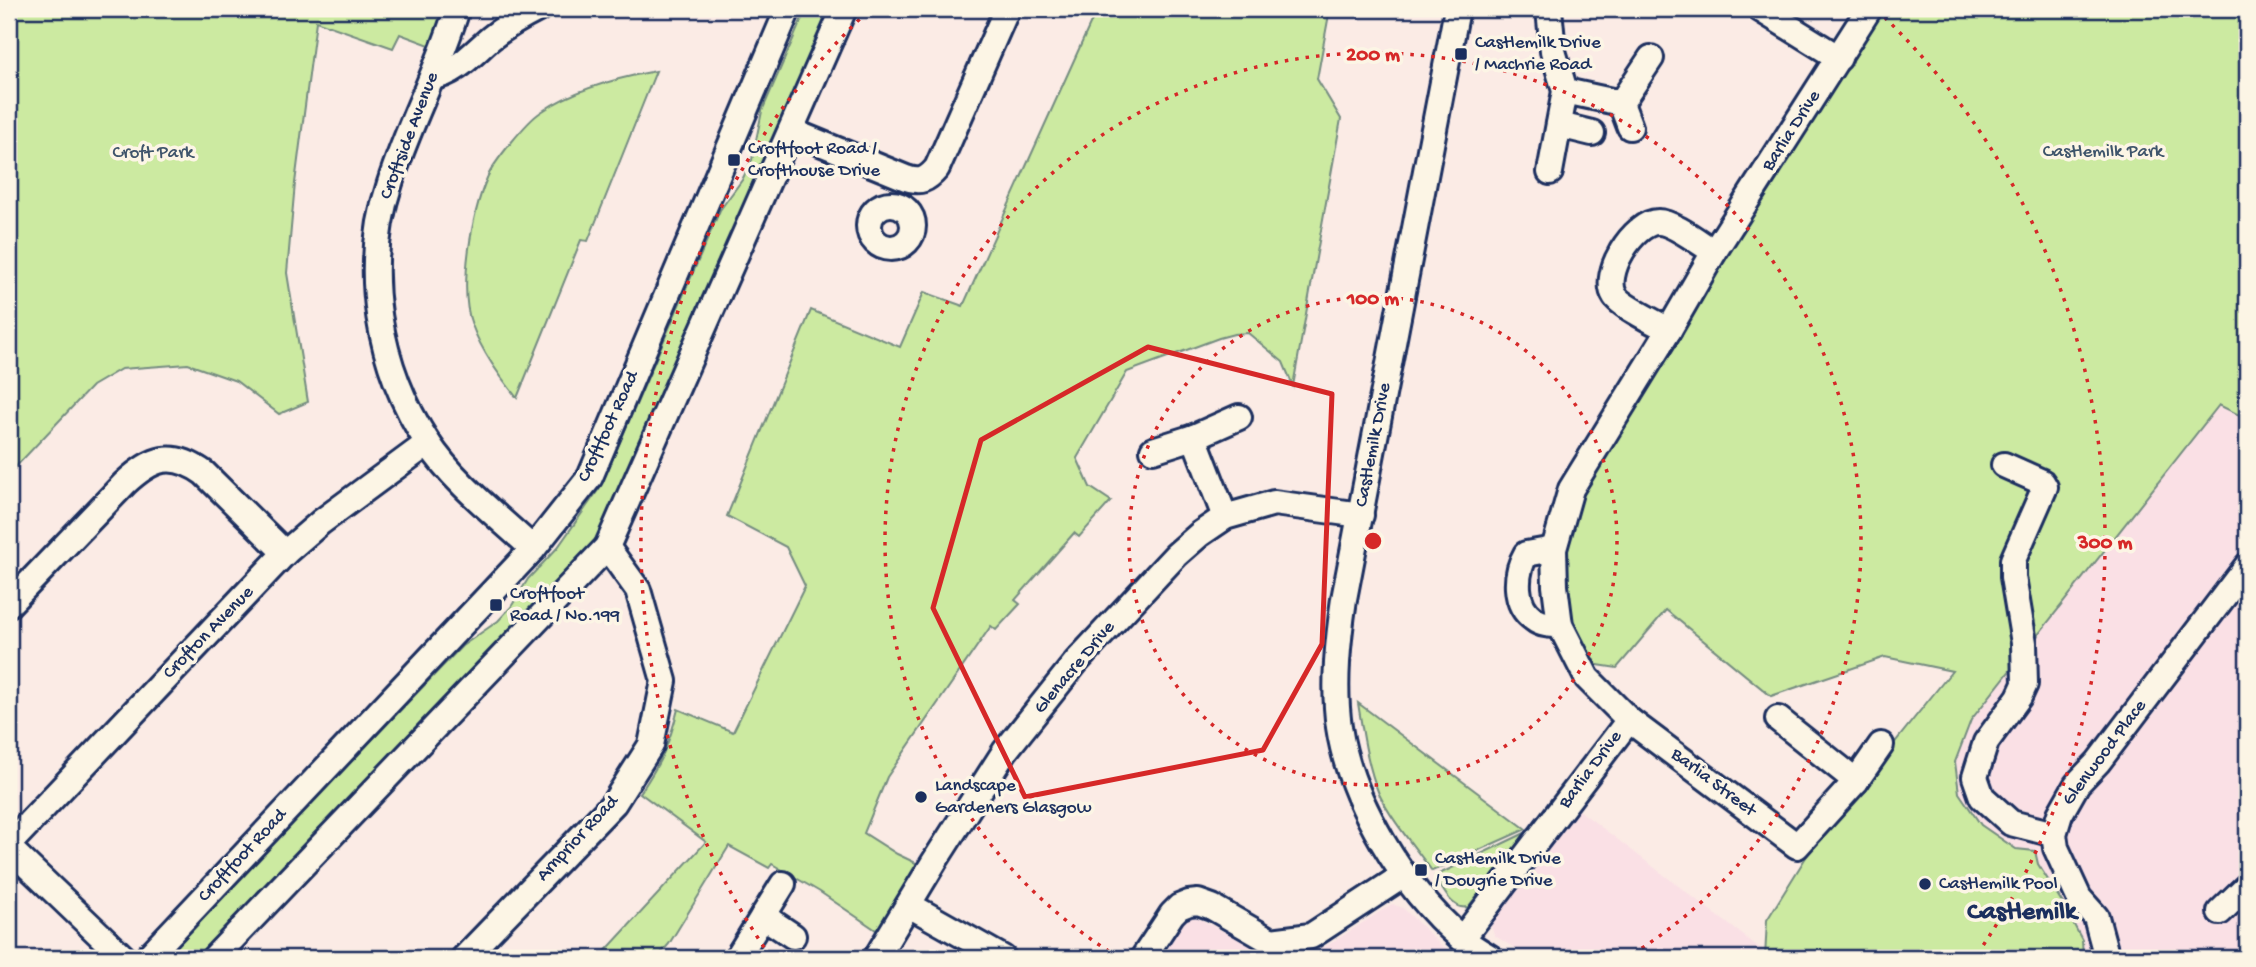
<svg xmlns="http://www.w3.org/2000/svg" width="2256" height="967" font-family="'Gochi Hand',sans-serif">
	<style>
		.built { fill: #fae0e5 }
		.green { fill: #cceaa1; stroke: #748c80; stroke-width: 2 }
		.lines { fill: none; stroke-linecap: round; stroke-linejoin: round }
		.minor-casing { stroke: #1b2f5e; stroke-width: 30 }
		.minor { stroke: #fcf5e5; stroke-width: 24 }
		.marked { fill: none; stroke: #d62828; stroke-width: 5; stroke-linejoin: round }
		.ring { fill: none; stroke: #d62828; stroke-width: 3.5; stroke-dasharray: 3.5 7 }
		.poi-dot { fill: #1b2f5e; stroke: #fcf5e5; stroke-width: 2.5 }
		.labels { text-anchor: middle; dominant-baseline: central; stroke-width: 7; stroke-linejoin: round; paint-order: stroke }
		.poi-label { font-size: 19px; fill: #1b2f5e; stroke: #fcf5e5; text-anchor: start }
		.street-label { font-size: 19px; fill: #1b2f5e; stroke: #fcf5e5 }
		.park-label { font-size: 19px; fill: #3e546b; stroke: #fcf5e5 }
		.district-label { font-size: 26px; font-weight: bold; fill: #1b2f5e; stroke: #fcf5e5 }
		.centre { fill: #d62828; stroke: #fcf5e5; stroke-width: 3.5 }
		.ring-label { font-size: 21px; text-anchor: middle; font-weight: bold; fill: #d62828; stroke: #fcf5e5; stroke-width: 7; stroke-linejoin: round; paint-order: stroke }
	</style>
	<rect width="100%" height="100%" fill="#fbebe5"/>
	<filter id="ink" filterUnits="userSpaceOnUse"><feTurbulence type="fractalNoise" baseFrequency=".0143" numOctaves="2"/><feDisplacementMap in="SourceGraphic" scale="14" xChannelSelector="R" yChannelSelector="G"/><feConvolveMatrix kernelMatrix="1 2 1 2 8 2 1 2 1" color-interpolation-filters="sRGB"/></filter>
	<g filter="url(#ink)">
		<g class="built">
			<polygon points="2219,404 2247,419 2247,958 2083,958 2082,940 2062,902 2038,864 2035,851 2016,849 1981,825 1959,793 1955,762 1971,720"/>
			<polygon points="1575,807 1765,952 1765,958 1531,958 1495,936 1491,927 1493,920"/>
			<polygon points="1392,904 1403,908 1442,946 1463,958 1156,958 1176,925 1194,916 1272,957 1304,956 1328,945"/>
		</g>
		<g class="green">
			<polygon points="9,9 445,9 432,46 400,34 393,48 316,21 295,183 287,273 308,402 279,414 236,381 188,364 121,369 92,386 9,474"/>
			<polygon points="806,9 835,9 600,538 200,958 163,958 462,646 498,621 511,607 528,579 558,547 601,486 720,210 742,180 752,160 762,111"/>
			<path d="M1097 9H1330L1317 79 1341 119 1293 386 1283 362 1248 333 1234 334 1219 338 1127 372 1077 458 1090 487 1111 501 1079 537 1074 533 1015 600 1020 604 996 630 991 626 887 777 864 833 897 854 918 864 879 932 820 892 772 864 769 868 729 846 669 944 657 958H599L706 842 640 793C661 762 669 745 678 709L733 732 805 586 786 547 727 516 811 310 900 347 924 292 963 306Z"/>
			<polygon points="1875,9 2247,9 2247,419 2219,405 1971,720 1955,762 1959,793 1981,825 2016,849 2035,851 2038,864 2062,902 2082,940 2083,958 1765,958 1767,920 1816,841 1952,671 1885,657 1771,696 1666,610 1617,668 1585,663 1566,605 1564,554 1574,512 1593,473"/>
			<path d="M656 71 588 241 581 240 517 398C499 375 482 352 472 325 458 289 472 213 487 178 493 163 527 121 541 112 574 89 617 78 656 71Z"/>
			<path d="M1358 703 1526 829 1432 871C1414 846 1392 821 1379 794 1367 765 1363 733 1358 703Z"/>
			<path d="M1527 832 1468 907C1452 911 1442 888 1435 876Z"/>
		</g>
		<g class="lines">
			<defs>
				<g id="minor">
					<path d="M457 9C439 69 409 123 390 183 361 270 378 367 428 443 455 484 498 516 533 549"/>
					<path d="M1457 9 1344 599C1338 640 1333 685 1339 727 1350 801 1404 889 1460 937 1469 945 1481 952 1491 958"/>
					<polyline points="1549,9 1553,51 1565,91 1550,172"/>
					<polyline points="1760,9 1839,58"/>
					<path d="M433 77C456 74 474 52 491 38 506 26 522 17 538 9"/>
					<polyline points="1565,91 1621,103"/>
					<polyline points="1559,125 1592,133"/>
					<polyline points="1630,127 1621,103 1651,58"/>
					<path d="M791 131 906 178C920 183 927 180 937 168L1007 9"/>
					<circle cx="891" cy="226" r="22"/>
					<path d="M1669 330C1658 324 1621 306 1615 296 1601 275 1633 222 1658 222 1673 222 1701 244 1714 252"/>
					<polyline points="1194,437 1225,517"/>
					<polyline points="1153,450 1194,437 1239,417"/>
					<polyline points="2004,465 2042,482 2045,487 2013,560 2013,577 2024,643 2025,684 2019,697 1986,742 1975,777 1982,797 2011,823 2054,834"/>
					<path d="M1554 549 1526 554C1515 573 1513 605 1534 619 1541 625 1551 625 1560 625"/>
					<path d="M9 604 125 483C152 458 172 450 204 473L285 553"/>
					<polyline points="1778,719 1856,781"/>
					<polyline points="1629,720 1797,846 1856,781 1881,745"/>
					<polyline points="9,844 285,553 321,522 428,443"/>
					<polyline points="9,848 124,958"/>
					<polyline points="909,905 1003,958"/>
					<polyline points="2220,912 2247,886"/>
					<polyline points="763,916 793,936"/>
					<polyline points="1462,939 1629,720 1587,678 1560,625 1555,586 1554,549 1571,489 1669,330 1714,252 1869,9"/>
					<polyline points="147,958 533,549 590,477 788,9"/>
					<polyline points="214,958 607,547 844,9"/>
					<polyline points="464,958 614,803 651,745 664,681 638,590 607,547"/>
					<polyline points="737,958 783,884"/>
					<polyline points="876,958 934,862 1005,751 1076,662 1176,555 1200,534 1225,517 1274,503 1361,515"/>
					<polyline points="1143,958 1172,914 1179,907 1189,903 1198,902 1212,907 1271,941 1311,936 1404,875"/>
					<polyline points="2107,958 2096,917 2079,898 2056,848 2054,834 2060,814 2077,784 2098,762 2247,566"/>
				</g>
			</defs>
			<use href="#minor" class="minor-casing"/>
			<use href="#minor" class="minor"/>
		</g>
	</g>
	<path class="marked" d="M1148 347 1332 394 1322 644 1263 750 1025 797 933 608 981 440Z"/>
	<g class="ring">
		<circle cx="1373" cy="541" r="244"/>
		<path d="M1118 957A488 488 0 1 1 1628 957"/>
		<path d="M770 956A732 732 0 0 1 869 10M1877 10A732 732 0 0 1 1976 956"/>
	</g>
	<g class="poi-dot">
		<rect x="1454" y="47" width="14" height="14" rx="3.5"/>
		<rect x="727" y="153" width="14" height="14" rx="3.5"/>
		<rect x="489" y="598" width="14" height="14" rx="3.5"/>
		<circle cx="921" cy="797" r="7"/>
		<rect x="1414" y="863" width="14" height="14" rx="3.5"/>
		<circle cx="1925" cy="884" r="7"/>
	</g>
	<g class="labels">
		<g class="poi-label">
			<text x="1475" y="43">Castlemilk Drive<tspan x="1475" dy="22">/ Machrie Road</tspan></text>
			<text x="748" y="149">Croftfoot Road /<tspan x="748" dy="22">Crofthouse Drive</tspan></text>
			<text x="510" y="594">Croftfoot<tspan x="510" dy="22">Road / No.199</tspan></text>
			<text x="935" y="786">Landscape<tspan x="935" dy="22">Gardeners Glasgow</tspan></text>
			<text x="1435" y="859">Castlemilk Drive<tspan x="1435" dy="22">/ Dougrie Drive</tspan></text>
			<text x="1939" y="884">Castlemilk Pool</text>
		</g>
		<g class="street-label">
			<text transform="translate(1792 131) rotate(-57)">Barlia Drive</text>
			<text transform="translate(410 136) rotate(-69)">Croftside Avenue</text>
			<text transform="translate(609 427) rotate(-65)">Croftfoot Road</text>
			<text transform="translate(1374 445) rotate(-79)">Castlemilk Drive</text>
			<text transform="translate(209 633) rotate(-46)">Crofton Avenue</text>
			<text transform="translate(1075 668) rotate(-50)">Glenacre Drive</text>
			<text transform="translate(2105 753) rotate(-53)">Glenwood Place</text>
			<text transform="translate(1591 770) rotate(-53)">Barlia Drive</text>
			<text transform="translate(1713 783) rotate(37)">Barlia Street</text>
			<text transform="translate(578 839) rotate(-47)">Arnprior Road</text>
			<text transform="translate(243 856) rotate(-47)">Croftfoot Road</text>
		</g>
		<g class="park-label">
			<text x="2103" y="152">Castlemilk Park</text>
			<text x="153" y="153">Croft Park</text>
		</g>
		<g class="district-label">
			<text x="2022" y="913">Castlemilk</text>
		</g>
	</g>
	<circle cx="1373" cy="541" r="10" class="centre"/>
	<g class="ring-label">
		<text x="1373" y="60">200 m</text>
		<text x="1373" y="304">100 m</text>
		<text x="2105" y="548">300 m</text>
	</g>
	<rect width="2256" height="967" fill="none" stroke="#fcf5e5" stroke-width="35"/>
	<rect x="18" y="18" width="2221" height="932" fill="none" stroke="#1b2f5e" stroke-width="2.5" filter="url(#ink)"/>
</svg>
